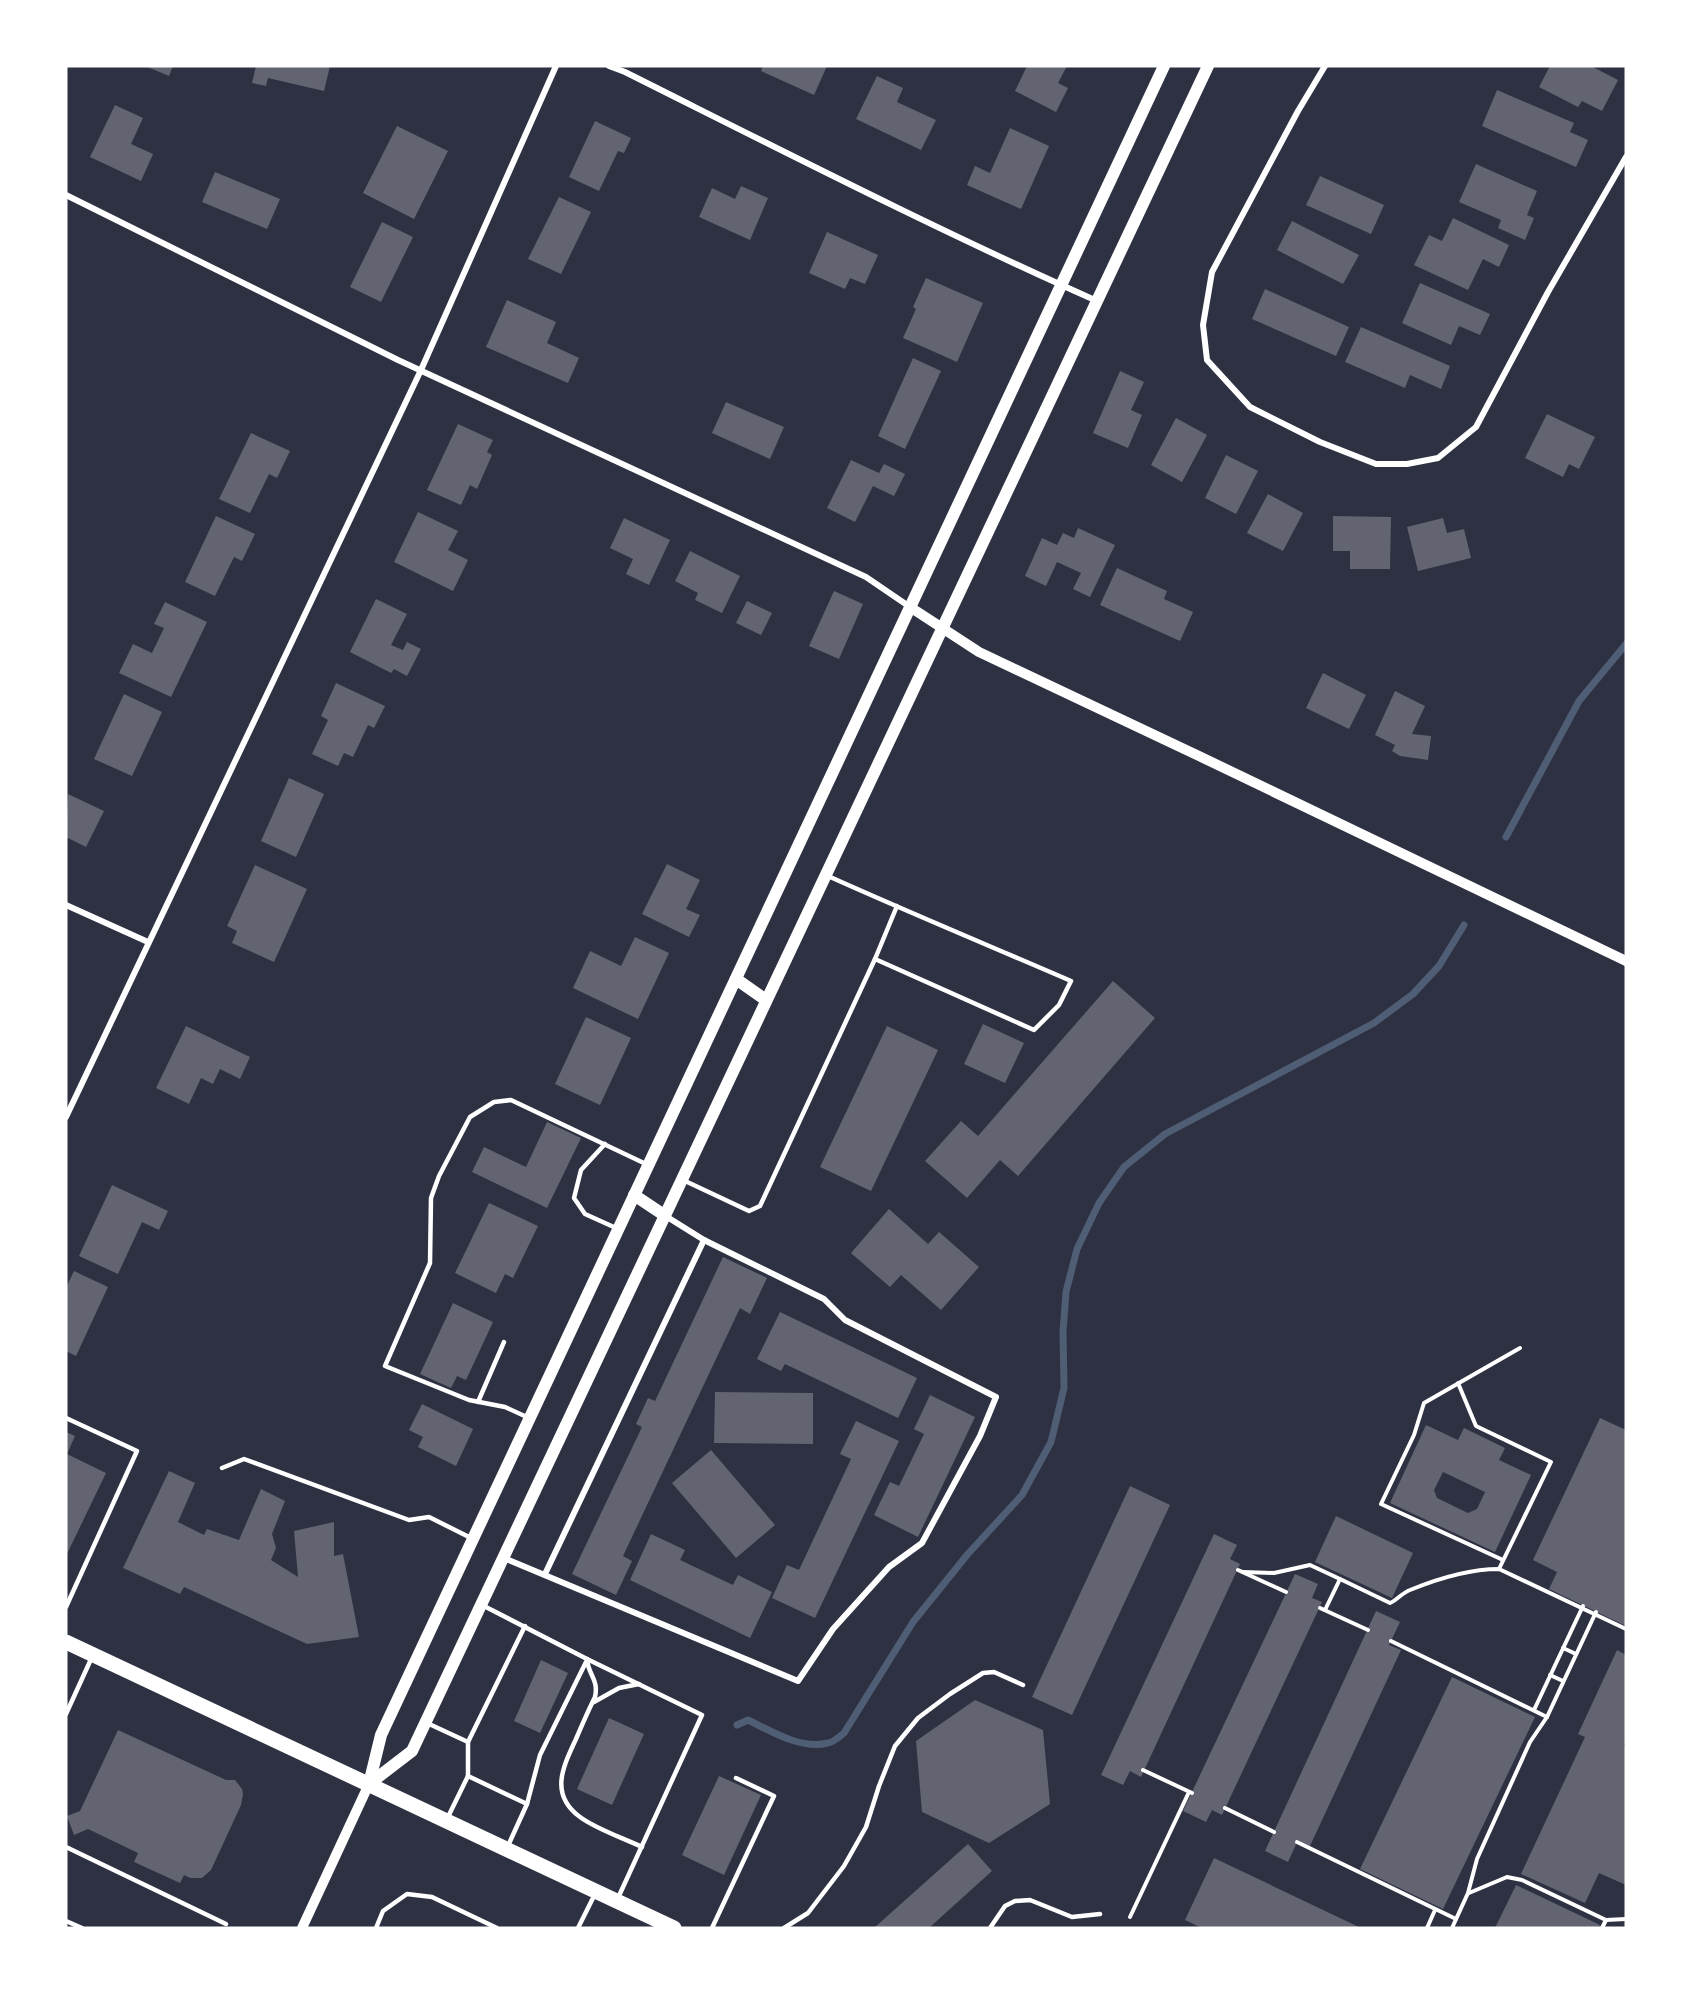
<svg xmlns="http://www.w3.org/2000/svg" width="1692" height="1994" font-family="Rubik,sans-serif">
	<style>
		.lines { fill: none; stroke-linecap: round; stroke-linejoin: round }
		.stream { stroke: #4f5d75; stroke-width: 7 }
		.building { fill: #626471; fill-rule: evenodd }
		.path { stroke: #fff; stroke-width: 4 }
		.service { stroke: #fff; stroke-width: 4.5 }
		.minor { stroke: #fff; stroke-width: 6 }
		.tertiary { stroke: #fff; stroke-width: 10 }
		.secondary { stroke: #fff; stroke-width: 12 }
		.primary { stroke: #fff; stroke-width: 15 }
	</style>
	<rect width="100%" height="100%" fill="#2d3142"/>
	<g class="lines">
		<g class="stream">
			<polyline points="1506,837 1579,701 1626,644"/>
			<path d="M737 1725 748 1720C771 1731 801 1750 828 1743 834 1742 839 1737 844 1733L913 1622 967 1555 1022 1495 1051 1442 1064 1388 1063 1332 1066 1292 1077 1249 1099 1203 1124 1167 1165 1134 1374 1023 1413 994 1439 966 1464 925"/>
		</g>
	</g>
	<g class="building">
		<polygon points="145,66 173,66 169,76"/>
		<polygon points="256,66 330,66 324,91 268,78 266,86 252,83"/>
		<polygon points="763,66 827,66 814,95 761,71"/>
		<polygon points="1027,66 1067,66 1058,83 1068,88 1056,112 1015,91"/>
		<polygon points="1550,66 1591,66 1618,80 1602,111 1582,101 1578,107 1539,87"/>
		<polygon points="877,76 903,88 897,102 936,120 921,150 856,119"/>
		<polygon points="1497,90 1574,123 1570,132 1588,140 1576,167 1482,126"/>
		<polygon points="115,105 143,118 131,144 153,154 141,181 90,157"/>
		<polygon points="595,121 631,138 624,153 618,151 599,191 569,177"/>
		<polygon points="397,126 448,151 414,219 363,193"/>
		<polygon points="1010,128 1049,146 1021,209 967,185 975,166 990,173"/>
		<polygon points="1476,164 1537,191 1527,215 1534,218 1525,240 1498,228 1501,220 1459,202"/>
		<polygon points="215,172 280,199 267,229 202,202"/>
		<polygon points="1320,176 1384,205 1371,234 1306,205"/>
		<polygon points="741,186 768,198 750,240 699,217 712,188 735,199"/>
		<polygon points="559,197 591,212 561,274 528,259"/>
		<polygon points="1453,218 1509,245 1499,267 1483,259 1468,290 1414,265 1429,235 1442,241"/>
		<polygon points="1292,221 1359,255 1343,284 1277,250"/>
		<polygon points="382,222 413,237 381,302 350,287"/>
		<polygon points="827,232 878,255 865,284 850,278 845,289 809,273"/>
		<polygon points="926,278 983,303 957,362 903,338 916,309 913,307"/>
		<polygon points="1420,283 1490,314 1480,335 1459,326 1451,345 1402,323"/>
		<polygon points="1265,289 1349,327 1336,356 1252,319"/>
		<polygon points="507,300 556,322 547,343 579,358 568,383 486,347"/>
		<polygon points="1361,327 1450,366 1441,389 1410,375 1405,388 1345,362"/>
		<polygon points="913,358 941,371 905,449 878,436"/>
		<polygon points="1120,371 1144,382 1131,410 1142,415 1128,448 1093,433"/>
		<polygon points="726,402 784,427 770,459 712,433"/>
		<polygon points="1547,414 1595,437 1579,469 1569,464 1563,477 1525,458"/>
		<polygon points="1176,418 1207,435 1182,482 1151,465"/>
		<polygon points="458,424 493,440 487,452 492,455 477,489 470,485 461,505 427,490"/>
		<polygon points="251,433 290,451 277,478 269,474 250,513 219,499"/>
		<polygon points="1226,455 1258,471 1236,514 1205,498"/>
		<polygon points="851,460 879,473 884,464 905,474 894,496 873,486 855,522 827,508"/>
		<polygon points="1268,494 1303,513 1283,551 1247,533"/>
		<polygon points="418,512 458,531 448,550 468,560 453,591 394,562"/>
		<polygon points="216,516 255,534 242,561 234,557 215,596 185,582"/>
		<polygon points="1333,516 1391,517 1390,569 1350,569 1350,551 1333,551"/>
		<polygon points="624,518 670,540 649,585 626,574 633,559 610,548"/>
		<polygon points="1443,518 1447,533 1464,529 1471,558 1418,571 1407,527"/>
		<polygon points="1078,528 1115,545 1090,597 1073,589 1081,573 1057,562 1046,586 1025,576 1042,538 1057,545 1063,533 1074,538"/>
		<polygon points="690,551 740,576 722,613 695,600 698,593 675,581"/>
		<polygon points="1117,568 1167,591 1164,599 1193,612 1180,641 1100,605"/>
		<polygon points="834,591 863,604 839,659 809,646"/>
		<polygon points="376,599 407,614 391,645 403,650 407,642 421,649 407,676 394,669 391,673 350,652"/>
		<polygon points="747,601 772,613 761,635 736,623"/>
		<polygon points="165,602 207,622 171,697 119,673 133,644 152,653 164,628 154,624"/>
		<polygon points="1323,673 1366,695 1349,729 1306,708"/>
		<polygon points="336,683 385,706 374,728 368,725 353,757 344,753 338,766 312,754 328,720 321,716"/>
		<polygon points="1395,691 1425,706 1412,734 1431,736 1428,760 1400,756 1392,751 1395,745 1375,735"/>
		<polygon points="124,694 162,712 132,776 94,759"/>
		<polygon points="289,778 324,794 296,857 261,841"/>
		<polygon points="68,794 104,811 86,847 66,837"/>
		<polygon points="667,864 700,880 686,909 700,915 689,937 642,914"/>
		<polygon points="255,865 307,889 274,962 232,943 237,931 227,926"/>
		<polygon points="635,937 669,953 638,1019 573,988 590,951 621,966"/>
		<polygon points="1113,981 1155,1018 1018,1176 1000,1160 967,1198 925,1161 961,1121 978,1136"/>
		<polygon points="586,1017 631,1038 600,1105 555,1084"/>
		<polygon points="983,1024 1024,1043 1005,1083 964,1064"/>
		<polygon points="186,1026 250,1057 240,1079 220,1069 213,1084 201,1078 189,1104 156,1088"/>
		<polygon points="887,1026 938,1050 871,1191 820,1167"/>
		<polygon points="547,1122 581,1138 547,1208 472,1172 484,1147 526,1167"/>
		<polygon points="112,1185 168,1211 159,1230 142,1222 118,1274 79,1256"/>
		<polygon points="489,1203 538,1226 513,1278 505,1274 496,1293 455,1273"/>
		<polygon points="889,1209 928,1244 939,1232 979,1267 941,1310 901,1275 890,1287 851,1253"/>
		<polygon points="723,1257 767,1278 750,1314 740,1308 623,1556 632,1561 616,1595 572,1574 642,1427 636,1424 648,1398 655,1401"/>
		<polygon points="74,1271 108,1287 76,1356 66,1351 66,1288"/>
		<polygon points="453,1303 493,1322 466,1380 457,1376 451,1388 420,1374"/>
		<polygon points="780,1312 917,1378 898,1418 785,1364 781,1371 757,1359"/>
		<polygon points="715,1392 813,1393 813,1444 714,1443"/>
		<polygon points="930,1395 975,1417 918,1537 874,1515 890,1482 899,1486 924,1434 914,1429"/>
		<polygon points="422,1404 473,1429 456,1466 418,1447 423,1437 409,1430"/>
		<polygon points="1600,1418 1626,1430 1626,1626 1549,1589 1557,1572 1533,1560"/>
		<polygon points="856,1421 899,1441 815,1618 772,1598 787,1565 799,1570 851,1459 840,1454"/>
		<path d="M1426 1425 1458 1440 1464 1428 1505 1448 1499 1460 1531 1475 1495 1552 1390 1503ZM1443 1472 1485 1492 1477 1509 1468 1513 1437 1498 1434 1490Z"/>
		<polygon points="66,1432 75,1436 67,1454 106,1473 66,1556"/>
		<polygon points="711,1450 775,1525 736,1558 672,1483"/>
		<polygon points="169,1471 195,1483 178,1522 204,1535 207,1529 239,1540 261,1489 285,1501 272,1534 276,1548 271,1560 298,1577 294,1531 334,1522 334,1556 343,1554 359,1637 307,1644 184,1587 180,1594 123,1568"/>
		<polygon points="1130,1486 1170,1505 1072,1715 1032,1697"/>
		<polygon points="1336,1516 1413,1553 1392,1598 1315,1562"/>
		<polygon points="651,1534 685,1550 680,1560 733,1585 738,1575 772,1592 750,1638 630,1580"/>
		<polygon points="1214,1534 1237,1545 1230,1559 1240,1564 1141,1777 1130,1771 1123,1785 1101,1775"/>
		<polygon points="1295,1574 1318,1584 1312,1598 1322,1602 1222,1815 1212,1810 1206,1822 1183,1811"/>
		<polygon points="1376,1611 1400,1622 1389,1645 1401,1650 1310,1846 1298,1840 1288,1862 1265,1851"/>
		<polygon points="1617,1650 1626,1655 1626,1741 1624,1745 1626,1746 1626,1885 1599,1873 1585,1903 1521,1874 1585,1737 1578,1734"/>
		<polygon points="541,1660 568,1673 540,1733 514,1721"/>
		<polygon points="1452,1677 1535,1717 1443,1909 1360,1869"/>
		<polygon points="975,1700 1043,1730 1050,1804 989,1843 922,1812 916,1741"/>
		<polygon points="609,1718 644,1734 612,1805 577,1789"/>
		<polygon points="118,1730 226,1780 235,1780 242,1789 243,1794 241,1805 211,1870 202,1878 190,1878 184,1875 180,1883 134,1862 138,1853 88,1829 74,1835 67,1816 80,1811"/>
		<polygon points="719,1776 761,1795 724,1875 682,1855"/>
		<polygon points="968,1844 992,1871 929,1928 874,1928"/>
		<polygon points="1214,1858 1361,1928 1202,1928 1185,1920"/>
		<polygon points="1516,1885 1600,1925 1598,1928 1495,1928"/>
	</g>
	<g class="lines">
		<g class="path">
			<polyline points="1458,1383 1476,1426 1551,1462 1499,1569"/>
			<polyline points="1503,1560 1381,1504 1414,1435 1424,1403 1520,1348"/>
			<polyline points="1238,1570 1286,1592"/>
			<polyline points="1243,1572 1274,1573 1310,1565 1340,1579"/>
			<polyline points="1320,1608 1368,1630"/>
			<path d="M1325 1610 1340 1579 1390 1603C1397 1600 1402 1593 1410 1590 1437 1579 1470 1569 1499 1569L1626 1629"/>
			<polyline points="1391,1641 1547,1717"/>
			<polyline points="1563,1648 1576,1654"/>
			<polyline points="1550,1675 1563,1681"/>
			<polyline points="1534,1710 1583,1606"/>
			<polyline points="1143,1770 1192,1793"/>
			<polyline points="1225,1808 1274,1832"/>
			<polyline points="1297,1842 1456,1919"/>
			<polyline points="1469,1893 1507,1877 1522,1880 1606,1920 1626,1919"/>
			<polyline points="1130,1917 1189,1792"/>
			<polyline points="1427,1928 1435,1910"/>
			<polyline points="1452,1928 1468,1893 1477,1859 1530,1742 1547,1717 1596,1612"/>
			<polyline points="1602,1928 1606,1920"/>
		</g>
		<g class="service">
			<path d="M828 876C908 912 990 946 1071 981L1059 1005 1034 1030 875 959 897 906"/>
			<polyline points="605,1144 581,1170 574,1198 585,1214 616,1228"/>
			<polyline points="683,1180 749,1211 760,1206 875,959"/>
			<polyline points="478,1402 504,1342"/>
			<polyline points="66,1418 137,1451 66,1607"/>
			<polyline points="529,1418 505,1407 469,1400 385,1366 430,1263 431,1198 439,1176 470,1117 494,1102 511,1100 648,1165"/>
			<polyline points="222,1468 244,1459 409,1520 429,1517 473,1539"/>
			<polyline points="482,1605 587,1659 702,1715 618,1898"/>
			<path d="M587 1659C588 1675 599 1679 595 1697 588 1711 582 1725 576 1739 563 1767 549 1794 580 1817 596 1829 623 1838 642 1847"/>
			<polyline points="594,1702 619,1688 639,1684"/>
			<polyline points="66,1714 92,1657"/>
			<polyline points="427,1723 468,1742 525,1626"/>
			<polyline points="468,1742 468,1776 527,1804 507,1848"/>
			<polyline points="527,1804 540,1755 586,1662"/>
			<polyline points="447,1819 468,1776"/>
			<polyline points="66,1847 226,1924"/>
			<polyline points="66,1921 82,1928"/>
			<polyline points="376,1928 383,1911 407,1894 432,1897 497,1928"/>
			<polyline points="578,1928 595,1894"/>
			<polyline points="712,1928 774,1796 736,1778"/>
			<polyline points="784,1928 808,1913 844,1866 866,1827 879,1786 895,1746 918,1718 950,1694 983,1673 994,1672 1023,1685"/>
			<polyline points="990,1928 1005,1906 1015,1901 1030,1900 1072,1917 1100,1914"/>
		</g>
		<g class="minor">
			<path d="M609 66 625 72C781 150 937 230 1097 301"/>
			<polyline points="1325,66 1298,111 1212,272 1203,325 1207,360 1250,407 1320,442 1376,464 1407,464 1438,458 1476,427 1548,292 1626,157"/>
			<polyline points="66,195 398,360 866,577 910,607"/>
			<polyline points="66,905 148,942"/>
			<polyline points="66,1117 421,370 556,66"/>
			<polyline points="504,1558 798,1681 833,1629 889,1567 922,1543 980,1436 996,1397 845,1320 824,1299 704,1240 664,1215"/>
			<polyline points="545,1574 704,1240"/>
		</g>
		<g class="tertiary">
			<polyline points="910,607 979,652 1199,756 1626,961"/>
			<polyline points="302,1928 369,1784"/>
		</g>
		<g class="secondary">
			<polyline points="736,979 766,1000"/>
			<polyline points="634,1195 664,1215"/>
			<polyline points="369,1784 412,1751 1208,66"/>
			<polyline points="369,1784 381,1735 1164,66"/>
		</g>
		<polyline class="primary" points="66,1642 674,1928"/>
	</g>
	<rect width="1692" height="1994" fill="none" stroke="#ffffff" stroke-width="135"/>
</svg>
